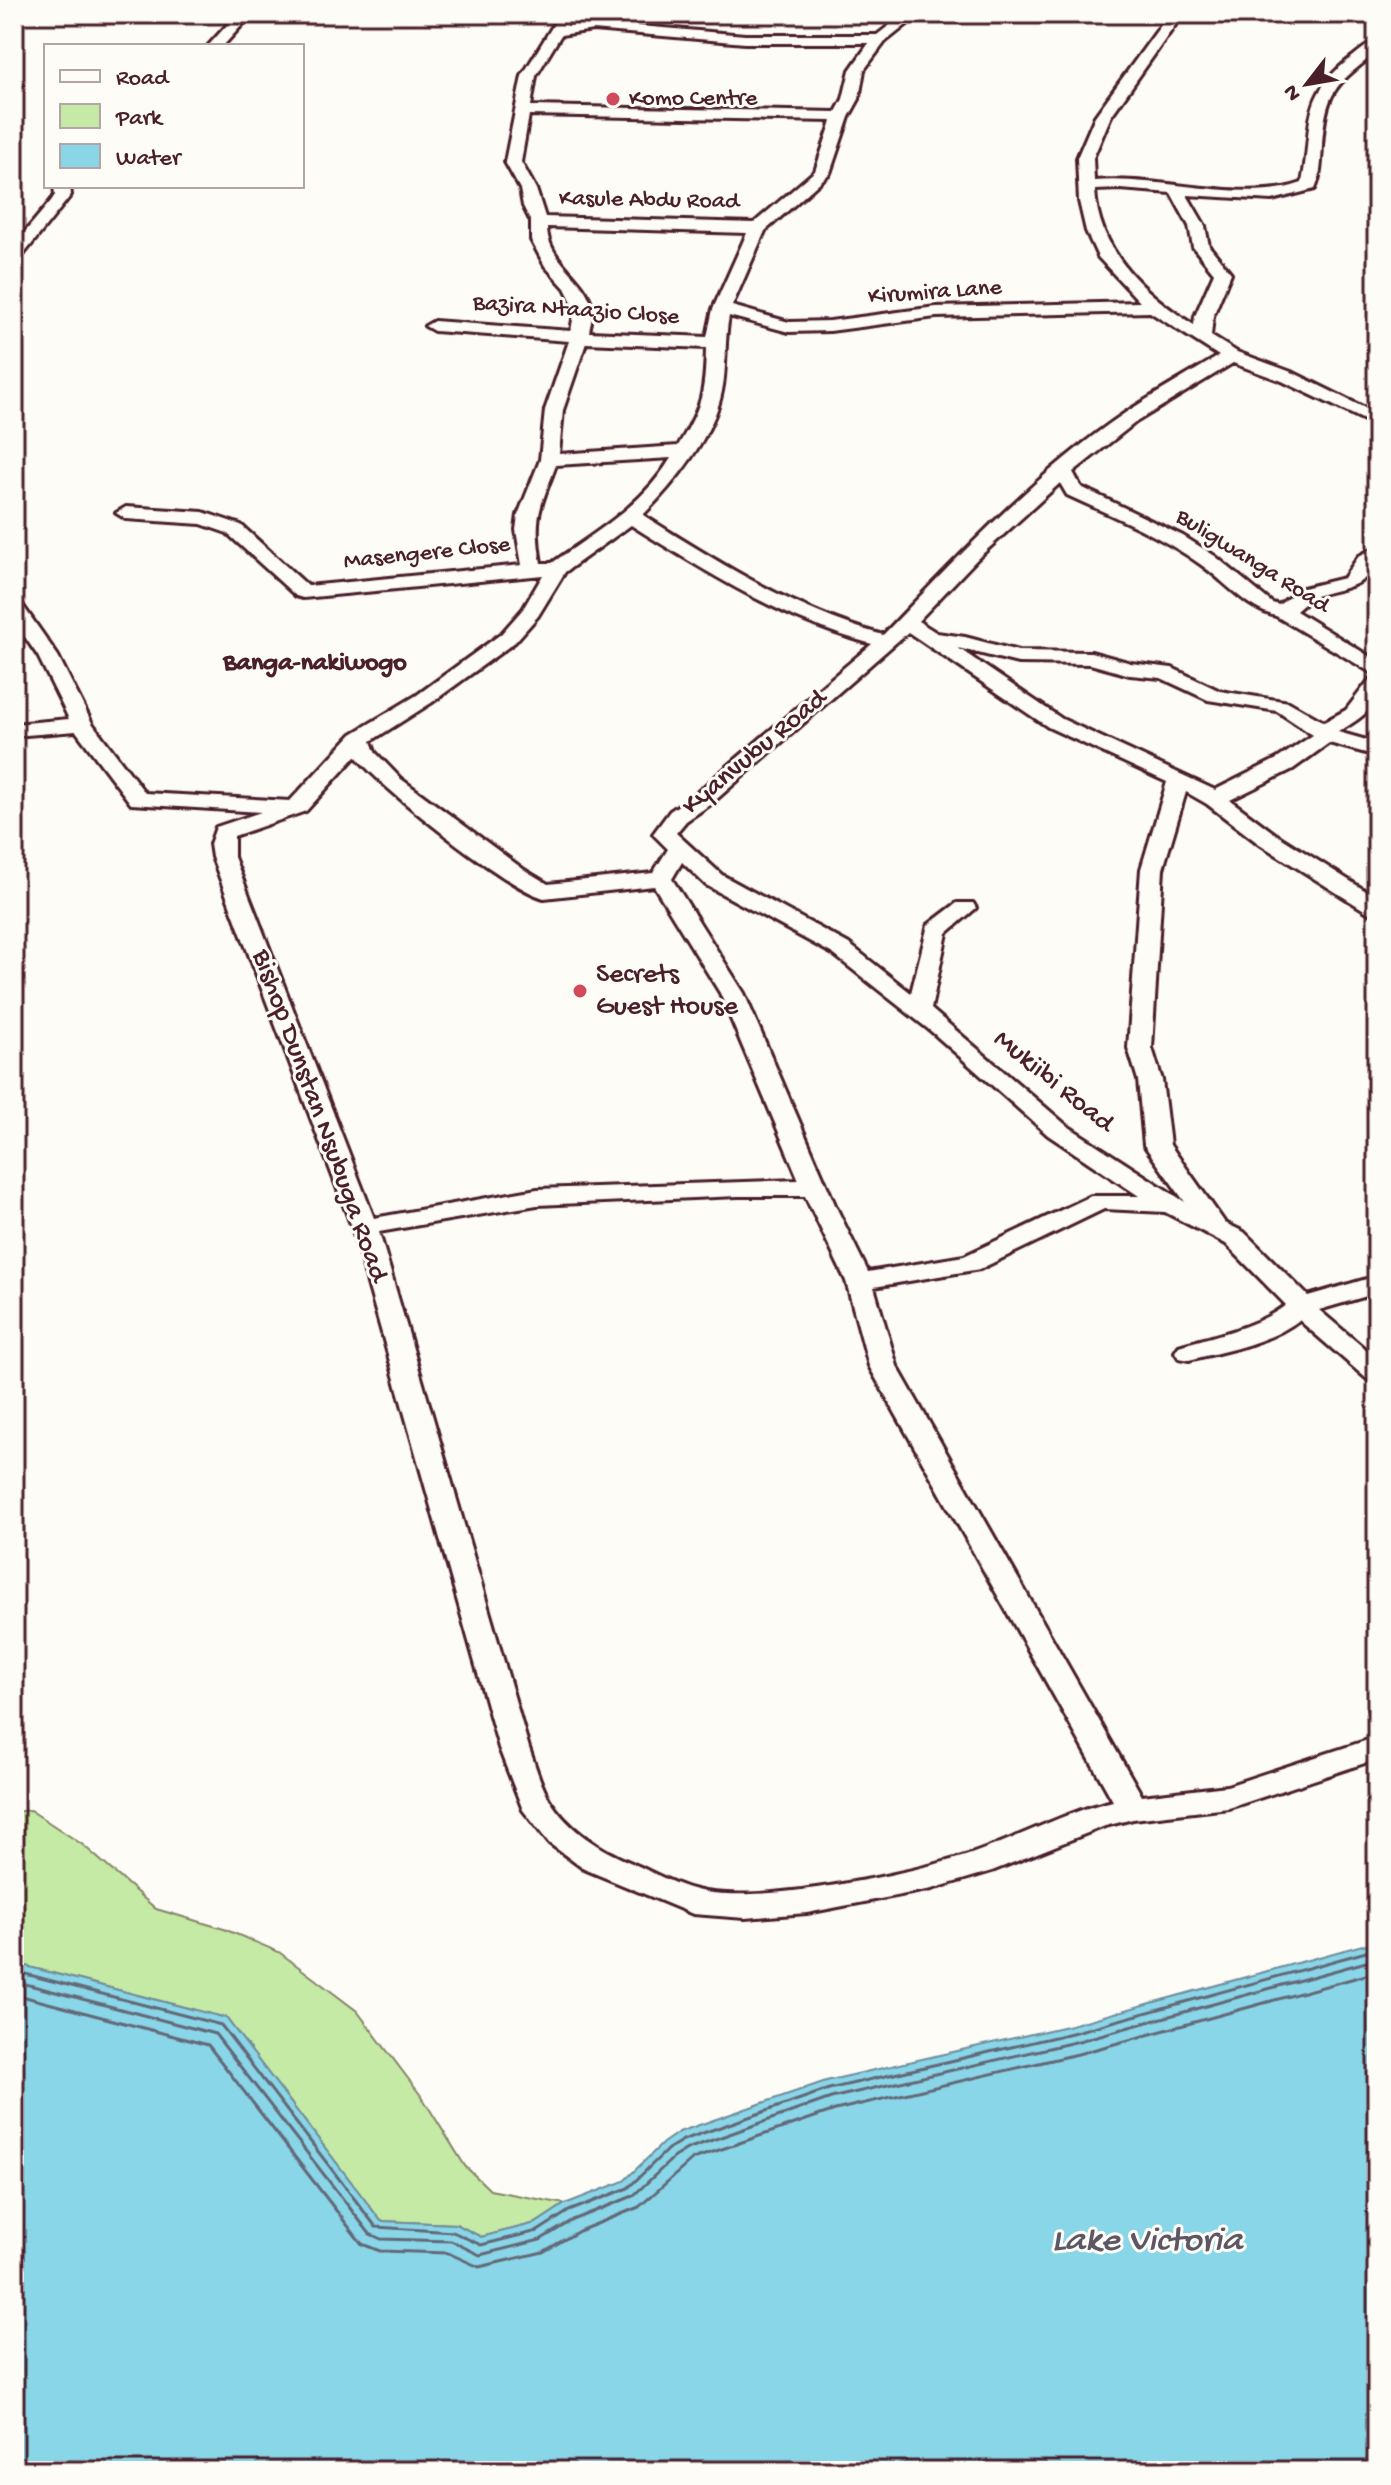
<svg xmlns="http://www.w3.org/2000/svg" width="1391" height="2485" font-family="'Gochi Hand',sans-serif">
	<style>
		.green { fill: #c4eaa5; stroke: #878468; stroke-width: 2 }
		.water { fill: #89d6e8; stroke: #708d9c; stroke-width: 2 }
		.lines { fill: none; stroke-linecap: round; stroke-linejoin: round }
		.shore { stroke: #636877; stroke-width: 3 }
		.street-casing { stroke: #4a1f2b; stroke-width: 6 }
		.street { fill: #fdfcf7; fill-rule: evenodd }
		.poi-dot { fill: #d1495b; stroke: #fdfcf7; stroke-width: 3 }
		.labels { text-anchor: middle; dominant-baseline: central; stroke-width: 6; stroke-linejoin: round; paint-order: stroke }
		.far-poi-label { font-size: 24px; fill: #4a1f2b; stroke: #fdfcf7; text-anchor: start }
		.far-street-label { font-size: 24px; fill: #4a1f2b; stroke: #fdfcf7 }
		.far-quarter-label { font-size: 26px; font-weight: bold; fill: #4a1f2b; stroke: #fdfcf7 }
		.street-label { font-size: 28px; fill: #4a1f2b; stroke: #fdfcf7 }
		.poi-label { font-size: 28px; fill: #4a1f2b; stroke: #fdfcf7; text-anchor: start }
		.near-water-label { font-size: 36px; font-style: italic; fill: #5d5664; stroke: #fdfcf7 }
	</style>
	<rect width="100%" height="100%" fill="#fdfcf7"/>
	<filter id="ink" filterUnits="userSpaceOnUse"><feTurbulence type="fractalNoise" baseFrequency=".0125" numOctaves="2"/><feDisplacementMap in="SourceGraphic" scale="16" xChannelSelector="R" yChannelSelector="G"/><feConvolveMatrix kernelMatrix="1 2 1 2 8 2 1 2 1" color-interpolation-filters="sRGB"/></filter>
	<g filter="url(#ink)">
		<polygon class="green" points="30,1810 83,1845 156,1909 224,1929 279,1952 357,2011 422,2097 465,2166 490,2190 565,2204 536,2223 481,2237 456,2224 381,2221 226,2018 14,1963 14,1812"/>
		<polygon class="water" points="1377,1941 1377,2471 14,2471 14,1963 226,2018 381,2221 456,2224 481,2237 536,2223 565,2204 624,2181 663,2143 679,2132 826,2081 1071,2025"/>
		<g class="lines">
			<g class="shore">
				<polyline points="14,1971 221,2025 376,2227 453,2232 481,2245 538,2231 569,2211 628,2188 668,2149 683,2140 829,2089 1072,2033 1377,1949"/>
				<polyline points="14,1981 215,2034 370,2234 381,2239 451,2241 480,2255 540,2240 573,2220 633,2196 674,2157 687,2149 831,2098 1075,2042 1377,1959"/>
				<polyline points="14,1994 208,2045 362,2244 380,2251 448,2253 479,2267 543,2252 579,2231 639,2207 693,2159 835,2110 1078,2054 1377,1972"/>
			</g>
			<defs>
				<g id="street">
					<polygon points="237,14 252,14 223,46 208,46"/>
					<path d="M560 14H574L567 26 593 22 745 35H877L904 14H920L885 42 864 70 859 99 849 117 830 173 765 231 732 306 789 322 830 321 936 307 1140 302 1098 257 1086 231 1079 201 1077 158 1095 116 1169 14H1183L1111 116 1093 158 1094 181C1158 175 1245 204 1302 183 1314 127 1298 98 1351 58 1359 52 1367 44 1377 41V52C1335 85 1326 90 1322 146 1321 160 1321 176 1315 189L1272 200 1187 195 1205 226 1209 246 1231 273 1213 316 1211 336 1237 352 1294 373 1377 414V426L1282 381 1233 363 1136 422 1073 472 1081 487 1183 536 1215 556 1272 603 1279 605 1299 589 1344 578 1359 556 1377 546C1377 588 1346 586 1316 596 1309 599 1302 606 1296 611L1377 661V676L1276 616C1245 608 1226 582 1200 564 1160 535 1112 516 1067 495L1060 483 978 558 918 621 937 633 965 637 1018 651 1091 652 1131 663 1172 668 1220 691 1289 702 1324 722 1346 710 1370 679 1377 677C1377 710 1364 716 1338 732L1377 743V756L1329 743 1293 769 1230 800 1274 833 1377 898V915L1369 913 1258 843 1207 804 1186 792 1163 869 1152 1048 1162 1080 1170 1145 1225 1223 1244 1232 1308 1296 1377 1276V1293L1319 1310 1377 1359V1382L1367 1379 1299 1320C1270 1343 1225 1351 1189 1360L1179 1358 1175 1352 1179 1346C1216 1335 1255 1328 1286 1305L1226 1244 1165 1212 1104 1209 980 1269 874 1287 897 1366 1142 1796 1227 1786 1377 1737V1759L1229 1808 1133 1819 1105 1826 992 1871 932 1889 807 1913 745 1918 693 1914 584 1869 549 1843 523 1810 499 1748 352 1227 212 857 210 844 216 827 261 812 131 804 76 731 14 736V724L69 719 38 656 14 621V601L21 603 58 656 92 723 145 793 290 801 352 734 417 695 501 634 523 609 543 575 303 598 296 596 227 533 201 524 126 519 116 513 126 507 203 512 241 525 308 586 522 565 516 530 518 515 540 460 545 410 569 341 434 331 425 326 434 321 571 331 575 308 565 288 545 266 531 240V222L523 206 520 189 505 162 522 76ZM593 30 745 43H869L850 70 843 99 836 112 531 106 536 76 561 35ZM529 115 832 121 815 171 754 223 545 217 536 189 521 162ZM1120 189 1171 193 1189 226 1193 247 1214 273 1195 316 1194 325C1145 294 1098 252 1095 190ZM547 227 747 233 713 309 707 337 589 332C590 324 594 314 592 306 584 275 547 261 547 227ZM1150 312 1219 356C1188 375 1156 393 1125 413 1035 474 958 557 883 635 795 611 719 563 643 515 674 484 714 435 722 391 727 367 724 341 729 316L789 332 830 331 936 317ZM586 343 706 348C705 394 702 406 678 446L559 454 563 410ZM671 458C643 505 596 532 552 563H541C533 516 540 508 556 465ZM631 525C708 573 784 621 872 644L695 794 670 811 653 834 668 849 653 873 548 884 523 869 401 779 375 752 371 741 431 703 515 642 538 616 565 572ZM908 632 1048 727 1167 782 1141 869 1128 1048 1138 1080 1144 1145 1185 1202 1066 1125 931 1009 947 933 976 908 973 903H957L928 925 911 993 849 944 722 875 676 833 686 821 711 804ZM958 648 1018 663 1090 664 1130 675 1161 678 1208 700 1277 711 1313 735 1277 759 1215 790 1062 719ZM356 756C382 789 506 888 544 898L654 886 720 993 799 1180 537 1189 374 1218 234 857V836L306 811ZM682 862 706 885 833 954 932 1032 1048 1135 1139 1196H1091L964 1256 868 1272 836 1207 744 993 672 879ZM738 1196H805L846 1281 869 1366 1113 1801C1064 1812 1019 1838 971 1854 910 1874 756 1906 696 1890 675 1885 654 1873 634 1864 600 1850 569 1831 549 1799 540 1784 535 1764 529 1748L379 1232 537 1205Z"/>
					<polygon points="54,186 70,186 71,195 20,259 14,260 14,245 51,201 55,195"/>
				</g>
			</defs>
			<use href="#street" class="street-casing"/>
			<use href="#street" class="street"/>
		</g>
	</g>
	<g class="poi-dot">
		<circle cx="613" cy="99" r="8"/>
		<circle cx="580" cy="991" r="8"/>
	</g>
	<g class="labels">
		<g class="far-poi-label">
			<text x="629" y="99">Komo Centre</text>
		</g>
		<g class="far-street-label">
			<text transform="translate(649 201) rotate(1)">Kasule Abdu Road</text>
			<text transform="translate(935 293) rotate(-4)">Kirumira Lane</text>
			<text transform="translate(576 311) rotate(4)">Bazira Ntaazio Close</text>
			<text transform="translate(427 554) rotate(-6)">Masengere Close</text>
			<text transform="translate(1252 562) rotate(32)">Buligwanga Road</text>
		</g>
		<g class="far-quarter-label">
			<text x="315" y="664">Banga-nakiwogo</text>
		</g>
		<g class="street-label">
			<text transform="translate(755 753) rotate(-40)">Kyanvubu Road</text>
			<text transform="translate(1053 1082) rotate(39)">Mukiibi Road</text>
			<text transform="translate(319 1116) rotate(70)">Bishop Dunstan Nsubuga Road</text>
		</g>
		<g class="poi-label">
			<text x="596" y="975">Secrets<tspan x="596" dy="32">Guest House</tspan></text>
		</g>
		<g class="near-water-label">
			<text x="1147" y="2242">Lake Victoria</text>
		</g>
	</g>
	<rect width="1391" height="2485" fill="none" stroke="#fdfcf7" stroke-width="48"/>
	<rect x="24" y="24" width="1343" height="2437" fill="none" stroke="#4a1f2b" stroke-width="3" filter="url(#ink)"/>
	<rect x="44" y="44" width="260" height="144" fill="#fdfcf7" stroke="#b5a4a5" stroke-width="2"/>
	<rect x="60" y="70" width="40" height="12" fill="#fdfcf7" stroke="#b5a4a5" stroke-width="2"/>
	<text x="116" y="84" font-size="24" fill="#4a1f2b">Road</text>
	<rect x="60" y="104" width="40" height="24" fill="#c4eaa5" stroke="#b5a4a5" stroke-width="2"/>
	<text x="116" y="124" font-size="24" fill="#4a1f2b">Park</text>
	<rect x="60" y="144" width="40" height="24" fill="#89d6e8" stroke="#b5a4a5" stroke-width="2"/>
	<text x="116" y="164" font-size="24" fill="#4a1f2b">Water</text>
	<g transform="translate(1307 84) rotate(239)" stroke="#fdfcf7" stroke-width="6" paint-order="stroke">
	<path d="M0-6L14 30L0 20L-14 30Z" fill="#4a1f2b"/>
	<text y="-12" font-size="22" font-weight="bold" text-anchor="middle" fill="#4a1f2b">N</text>
	</g>
</svg>
